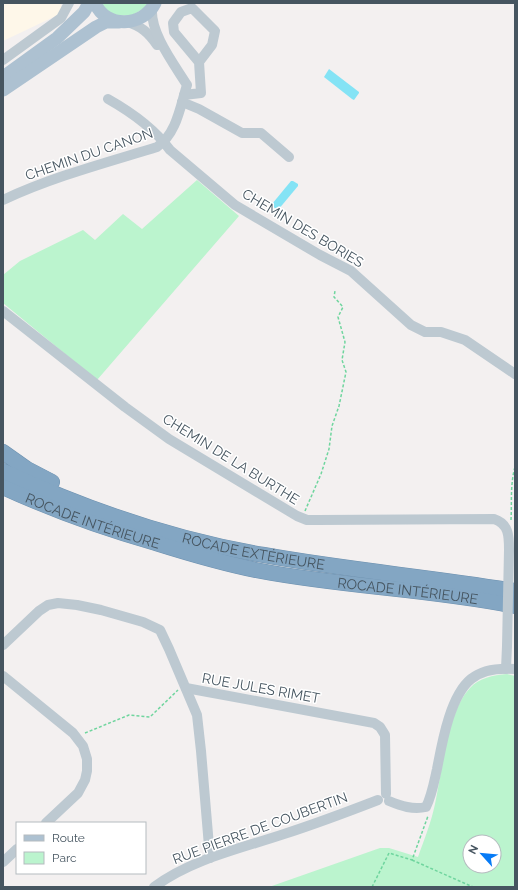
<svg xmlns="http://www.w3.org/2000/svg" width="518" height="890" font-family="Raleway,sans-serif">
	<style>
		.commercial { fill: #fef7e9 }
		.green { fill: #bbf4ce; fill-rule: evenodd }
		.water { fill: #84e3f5 }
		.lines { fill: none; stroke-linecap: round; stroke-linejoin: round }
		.highway-casing { stroke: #6e91af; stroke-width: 16 }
		.path { stroke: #6fd59e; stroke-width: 1.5; stroke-dasharray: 3 2; stroke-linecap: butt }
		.minor { stroke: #bdc9d1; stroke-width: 10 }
		.major { stroke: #adc1d1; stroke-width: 13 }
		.highway { stroke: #83a6c3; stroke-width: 15 }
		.minor-bridge { stroke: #bdc9d1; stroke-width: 10 }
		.labels { text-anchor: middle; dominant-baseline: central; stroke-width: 3; stroke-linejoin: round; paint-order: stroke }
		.street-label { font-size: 14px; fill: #465560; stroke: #fff }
	</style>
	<rect width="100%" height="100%" fill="#f3f0f0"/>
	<polygon class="commercial" points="3,3 61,3 62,13 3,41"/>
	<g class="green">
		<polygon points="101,3 148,3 146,7 131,16 114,15 106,10"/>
		<polygon points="197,180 239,216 97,380 3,303 3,275 20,261 83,230 95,240 123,214 142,229"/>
		<path d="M507 674 515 676V887H269L380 848H389L418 857C424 840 431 823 435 804 442 772 447 712 470 688 479 678 493 675 507 674ZM470 842H494V866H470Z"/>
	</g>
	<g class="water">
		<polygon points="329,69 359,92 359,93 354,100 352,99 324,77"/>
		<polygon points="291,181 293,181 298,184 298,186 278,210 272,206 272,204"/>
	</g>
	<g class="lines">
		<defs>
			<g id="highway">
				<polyline points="3,452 27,469 52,482"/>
				<path id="s1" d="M3 471C85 509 174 540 264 555 347 570 431 577 515 591"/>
				<path id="s2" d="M3 487C53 510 103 528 156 543 191 554 225 564 261 571 345 587 431 589 515 606"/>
			</g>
		</defs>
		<use href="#highway" class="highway-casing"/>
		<g class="path">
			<polyline points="305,511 321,474 329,449 332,426 339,406 346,372 342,360 345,342 338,317 343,307 334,297 335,291"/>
			<path d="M511 520C512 502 510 485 515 467"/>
			<polyline points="85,733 129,715 150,717 178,690"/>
			<polyline points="412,860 473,887"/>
			<polyline points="372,887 389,853 412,860 428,816"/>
		</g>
		<g class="minor">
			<path d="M127 22C141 26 149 33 157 45"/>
			<polyline points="3,60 61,18 69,3"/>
			<polyline points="184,95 201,93 199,62 212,45 215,31 192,8 181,12 173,23 174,32 199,62"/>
			<path d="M108 99C131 112 154 128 170 150L235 205 320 255 351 271 411 325 425 332H441L465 340 515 374"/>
			<polyline points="182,102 199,109 242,133 261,133 289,157"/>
			<path d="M3 200C52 177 105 163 157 147 177 133 180 107 187 85 174 64 150 33 152 8"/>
			<path d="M3 311 125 407 169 439 297 516 307 520H317L494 519C509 524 509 536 509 550"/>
			<polyline points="3,645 39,611 48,605 58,603 77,605 101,610 143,622 160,630 169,649 197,715 201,751 210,858"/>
			<polyline points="506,669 507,646"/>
			<polyline points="3,676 73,733 83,746 87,759 87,771 85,780 78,793 46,823"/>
			<polyline points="186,688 374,723 380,727 385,735 386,794"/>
			<path d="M389 801C401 806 413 810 426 807 432 795 434 782 437 769 442 743 450 696 471 679 483 669 501 668 515 669"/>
			<polyline points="3,862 17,849"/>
			<path d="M154 887C192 859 239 849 284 834 315 824 347 812 378 800"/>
		</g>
		<g class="major">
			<path d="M95 3C106 29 143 27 155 3"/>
			<polyline points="3,77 57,38 84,12 89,3"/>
			<polyline points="3,90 96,27 106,22 119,22"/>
		</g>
		<use href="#highway" class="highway"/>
		<polyline class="minor-bridge" points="507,646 509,550"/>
	</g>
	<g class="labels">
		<g class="street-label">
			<text transform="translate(89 154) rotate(-19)">CHEMIN DU CANON</text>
			<text transform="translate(303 228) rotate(31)">CHEMIN DES BORIES</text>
			<text transform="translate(231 459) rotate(32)">CHEMIN DE LA BURTHE</text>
			<text stroke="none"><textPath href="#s2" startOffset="96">ROCADE INTÉRIEURE</textPath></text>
			<text stroke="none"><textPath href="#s1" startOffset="264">ROCADE EXTÉRIEURE</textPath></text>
			<text stroke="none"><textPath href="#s2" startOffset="420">ROCADE INTÉRIEURE</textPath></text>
			<text transform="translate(261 688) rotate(10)">RUE JULES RIMET</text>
			<text transform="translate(260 828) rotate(-20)">RUE PIERRE DE COUBERTIN</text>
		</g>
	</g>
	<rect width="518" height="890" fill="none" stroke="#465560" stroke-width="8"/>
	<rect x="16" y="822" width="130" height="52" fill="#ffffff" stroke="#b5bbbf"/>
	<rect x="24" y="835" width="20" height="6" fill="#adc1d1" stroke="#b5bbbf"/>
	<text x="52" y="842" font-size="12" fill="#465560">Route</text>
	<rect x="24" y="852" width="20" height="12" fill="#bbf4ce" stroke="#b5bbbf"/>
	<text x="52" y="862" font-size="12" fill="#465560">Parc</text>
	<g transform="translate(482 854) rotate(297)"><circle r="19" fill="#ffffff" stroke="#b5bbbf"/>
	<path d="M0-3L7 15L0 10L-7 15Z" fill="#077bf6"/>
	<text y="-6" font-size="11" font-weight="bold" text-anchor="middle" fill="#465560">N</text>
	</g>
</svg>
